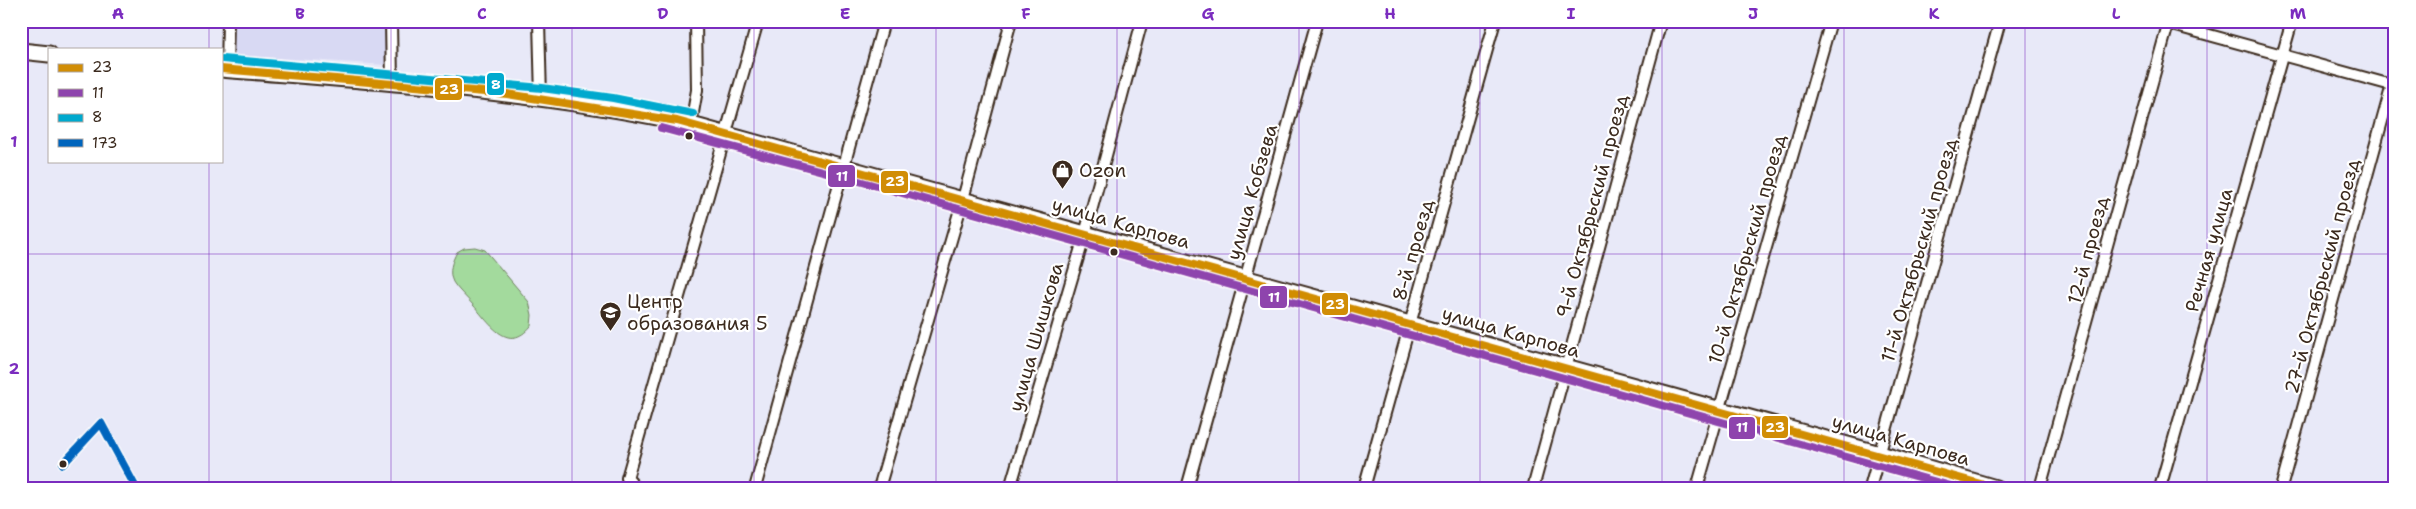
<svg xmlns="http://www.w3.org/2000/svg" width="2416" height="509" font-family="'Shantell Sans',sans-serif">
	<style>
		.built { fill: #d8d9f3 }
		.park { fill: #a3da9d; stroke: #6f825e }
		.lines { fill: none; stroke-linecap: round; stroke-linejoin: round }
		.street-casing { stroke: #3b2a1e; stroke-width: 14 }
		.secondary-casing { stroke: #3b2a1e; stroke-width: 19 }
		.street { stroke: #fff; stroke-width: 10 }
		.secondary { stroke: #fff; stroke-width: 15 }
		.bus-1-casing { stroke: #fff; stroke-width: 11 }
		.bus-2-casing { stroke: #fff; stroke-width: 11 }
		.bus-3-casing { stroke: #fff; stroke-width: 11 }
		.bus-4-casing { stroke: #fff; stroke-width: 11 }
		.bus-1 { stroke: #d18d06; stroke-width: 8 }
		.bus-2 { stroke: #8e44ad; stroke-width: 8 }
		.bus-3 { stroke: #00a9ce; stroke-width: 8 }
		.bus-4 { stroke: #0065bd; stroke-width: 8 }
		.grid { fill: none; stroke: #7b2cbf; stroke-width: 1; stroke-opacity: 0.55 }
		.bus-dot { fill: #3b2a1e; stroke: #fff; stroke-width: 2 }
		.labels { text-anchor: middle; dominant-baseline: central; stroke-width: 4.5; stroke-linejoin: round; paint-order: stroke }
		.poi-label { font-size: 19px; fill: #3b2a1e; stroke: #fff; text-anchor: start }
		.street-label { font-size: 19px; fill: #3b2a1e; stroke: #fff }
		.line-badge { stroke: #fff; stroke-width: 2 }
		.badge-label { font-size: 14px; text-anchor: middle; font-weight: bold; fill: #fff }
		.neatline { fill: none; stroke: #7b2cbf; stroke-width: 2 }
		.grid-label { font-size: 16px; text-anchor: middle; font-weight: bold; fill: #7b2cbf }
	</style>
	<rect width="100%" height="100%" fill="#e8e9f8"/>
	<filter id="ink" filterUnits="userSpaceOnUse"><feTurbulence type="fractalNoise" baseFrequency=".02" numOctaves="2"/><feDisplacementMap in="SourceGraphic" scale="10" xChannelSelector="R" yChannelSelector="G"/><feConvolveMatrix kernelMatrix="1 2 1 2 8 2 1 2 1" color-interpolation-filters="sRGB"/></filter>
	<g filter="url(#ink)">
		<polygon class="built" points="234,21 385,21 386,65 233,55"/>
		<path class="park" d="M475 247 485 250 529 302 532 315 531 326C508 354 490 324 474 306 467 298 458 290 453 282 448 272 452 261 457 252L464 248Z"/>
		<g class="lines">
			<defs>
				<g id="street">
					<polyline points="391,21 392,84"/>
					<polyline points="539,21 541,98"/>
					<polyline points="2158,21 2395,86"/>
					<polyline points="227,69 228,21"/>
					<polyline points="691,124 697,90 696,21"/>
					<polyline points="636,488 627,478 758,21"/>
					<polyline points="755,488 884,21"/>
					<polyline points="879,488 963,199 1011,21"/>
					<polyline points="1010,488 1085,234 1142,21"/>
					<polyline points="1187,488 1317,21"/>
					<polyline points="1364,488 1495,21"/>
					<polyline points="1533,488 1661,21"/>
					<polyline points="1697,488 1831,21"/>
					<polyline points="1870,488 2000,21"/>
					<polyline points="2040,488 2169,21"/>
					<polyline points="2160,488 2292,21"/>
					<polyline points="2281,488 2395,74"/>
				</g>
				<g id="secondary">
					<polyline points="21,51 49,54"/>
					<path d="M221 69C373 81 528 90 677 121L1880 454 1996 488"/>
				</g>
			</defs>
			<use href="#street" class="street-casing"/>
			<use href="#secondary" class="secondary-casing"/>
			<use href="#street" class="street"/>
			<use href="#secondary" class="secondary"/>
			<defs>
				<polyline id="bus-1" points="221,69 507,94 677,121 1995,488"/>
				<polyline id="bus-2" points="661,128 841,176 1958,488"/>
				<polyline id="bus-3" points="222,59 542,88 613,98 693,114"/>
				<polyline id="bus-4" points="63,464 101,423 135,486 132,488"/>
			</defs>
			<use href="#bus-1" class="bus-1-casing"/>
			<use href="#bus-2" class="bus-2-casing"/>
			<use href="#bus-3" class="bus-3-casing"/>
			<use href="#bus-4" class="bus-4-casing"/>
			<use href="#bus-1" class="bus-1"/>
			<use href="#bus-2" class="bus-2"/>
			<use href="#bus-3" class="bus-3"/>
			<use href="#bus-4" class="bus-4"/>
		</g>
	</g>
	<path class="grid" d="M209 21V49M391 21V488M572 21V488M754 21V488M936 21V488M1117 21V488M1299 21V488M1480 21V488M1662 21V488M1844 21V488M2025 21V488M2207 21V488M209 161V488M21 254H2395"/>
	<defs>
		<symbol id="shop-pin" viewBox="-11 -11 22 30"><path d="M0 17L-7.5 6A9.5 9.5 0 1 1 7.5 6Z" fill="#3b2a1e" stroke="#fff"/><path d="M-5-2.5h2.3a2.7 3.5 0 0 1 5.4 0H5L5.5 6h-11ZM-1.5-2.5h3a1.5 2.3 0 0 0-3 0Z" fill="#fff"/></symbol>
		<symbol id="school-pin" viewBox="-11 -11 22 30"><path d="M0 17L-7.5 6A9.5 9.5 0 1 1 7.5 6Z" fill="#3b2a1e" stroke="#fff"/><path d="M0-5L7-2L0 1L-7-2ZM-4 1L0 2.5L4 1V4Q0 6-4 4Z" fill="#fff"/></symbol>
	</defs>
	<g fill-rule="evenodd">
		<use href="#shop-pin" x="1050" y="158" width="25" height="34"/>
		<use href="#school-pin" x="598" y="300" width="25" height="34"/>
	</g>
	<g class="bus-dot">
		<circle cx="689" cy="136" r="4.5"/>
		<circle cx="1114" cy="252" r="4.5"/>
		<circle cx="63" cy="464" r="4.5"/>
	</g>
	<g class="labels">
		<g class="poi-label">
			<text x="1079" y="170">Ozon</text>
			<text x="627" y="301">Центр<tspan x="627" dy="22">образования 5</tspan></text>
		</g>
		<g class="street-label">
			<text transform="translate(1252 192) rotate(-74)">улица Кобзева</text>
			<text transform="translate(1592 206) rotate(-75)">9-й Октябрьский проезд</text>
			<text transform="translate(1121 223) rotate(16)">улица Карпова</text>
			<text transform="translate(1747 249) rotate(-74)">10-й Октябрьский проезд</text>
			<text transform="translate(1413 250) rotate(-74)">8-й проезд</text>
			<text transform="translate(1919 250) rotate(-74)">11-й Октябрьский проезд</text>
			<text transform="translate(2088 250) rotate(-75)">12-й проезд</text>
			<text transform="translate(2209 250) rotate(-74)">Речная улица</text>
			<text transform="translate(2322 276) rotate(-75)">27-й Октябрьский проезд</text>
			<text transform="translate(1511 332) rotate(16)">улица Карпова</text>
			<text transform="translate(1036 337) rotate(-74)">улица Шишкова</text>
			<text transform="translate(1901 440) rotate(16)">улица Карпова</text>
		</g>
	</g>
	<g class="line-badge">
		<rect x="486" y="72" width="19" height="24" rx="5" fill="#00a9ce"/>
		<rect x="434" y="77" width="29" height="24" rx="5" fill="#d18d06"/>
		<rect x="827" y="164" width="29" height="24" rx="5" fill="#8e44ad"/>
		<rect x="880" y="170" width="29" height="24" rx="5" fill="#d18d06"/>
		<rect x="1259" y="285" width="29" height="24" rx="5" fill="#8e44ad"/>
		<rect x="1321" y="292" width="28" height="24" rx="5" fill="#d18d06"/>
		<rect x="1761" y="415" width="28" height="24" rx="5" fill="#d18d06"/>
		<rect x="1728" y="416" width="28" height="24" rx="5" fill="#8e44ad"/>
	</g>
	<g class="badge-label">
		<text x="496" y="89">8</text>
		<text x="449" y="94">23</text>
		<text x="842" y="181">11</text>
		<text x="895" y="186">23</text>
		<text x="1274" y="302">11</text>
		<text x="1335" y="309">23</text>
		<text x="1775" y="432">23</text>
		<text x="1742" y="432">11</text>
	</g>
	<rect width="2416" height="509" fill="none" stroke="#fff" stroke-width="55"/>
	<rect x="48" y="48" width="175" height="115" fill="#ffffff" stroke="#b1aaa5"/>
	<rect x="58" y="64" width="25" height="8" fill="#d18d06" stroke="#b1aaa5"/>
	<text x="92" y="72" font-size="15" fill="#3b2a1e">23</text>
	<rect x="58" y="89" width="25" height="8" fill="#8e44ad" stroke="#b1aaa5"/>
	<text x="92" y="98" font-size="15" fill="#3b2a1e">11</text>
	<rect x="58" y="114" width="25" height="8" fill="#00a9ce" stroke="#b1aaa5"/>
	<text x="92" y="122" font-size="15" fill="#3b2a1e">8</text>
	<rect x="58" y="139" width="25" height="8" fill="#0065bd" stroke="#b1aaa5"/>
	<text x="92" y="148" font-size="15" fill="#3b2a1e">173</text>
	<rect x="28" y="28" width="2360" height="454" class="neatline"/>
	<g class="grid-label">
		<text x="118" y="19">A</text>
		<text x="300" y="19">B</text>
		<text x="482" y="19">C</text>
		<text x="663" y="19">D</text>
		<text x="845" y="19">E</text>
		<text x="1026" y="19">F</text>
		<text x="1208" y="19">G</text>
		<text x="1390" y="19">H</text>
		<text x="1571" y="19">I</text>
		<text x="1753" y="19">J</text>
		<text x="1934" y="19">K</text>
		<text x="2116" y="19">L</text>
		<text x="2298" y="19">M</text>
		<text x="14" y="147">1</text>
		<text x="14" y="374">2</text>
	</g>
</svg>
